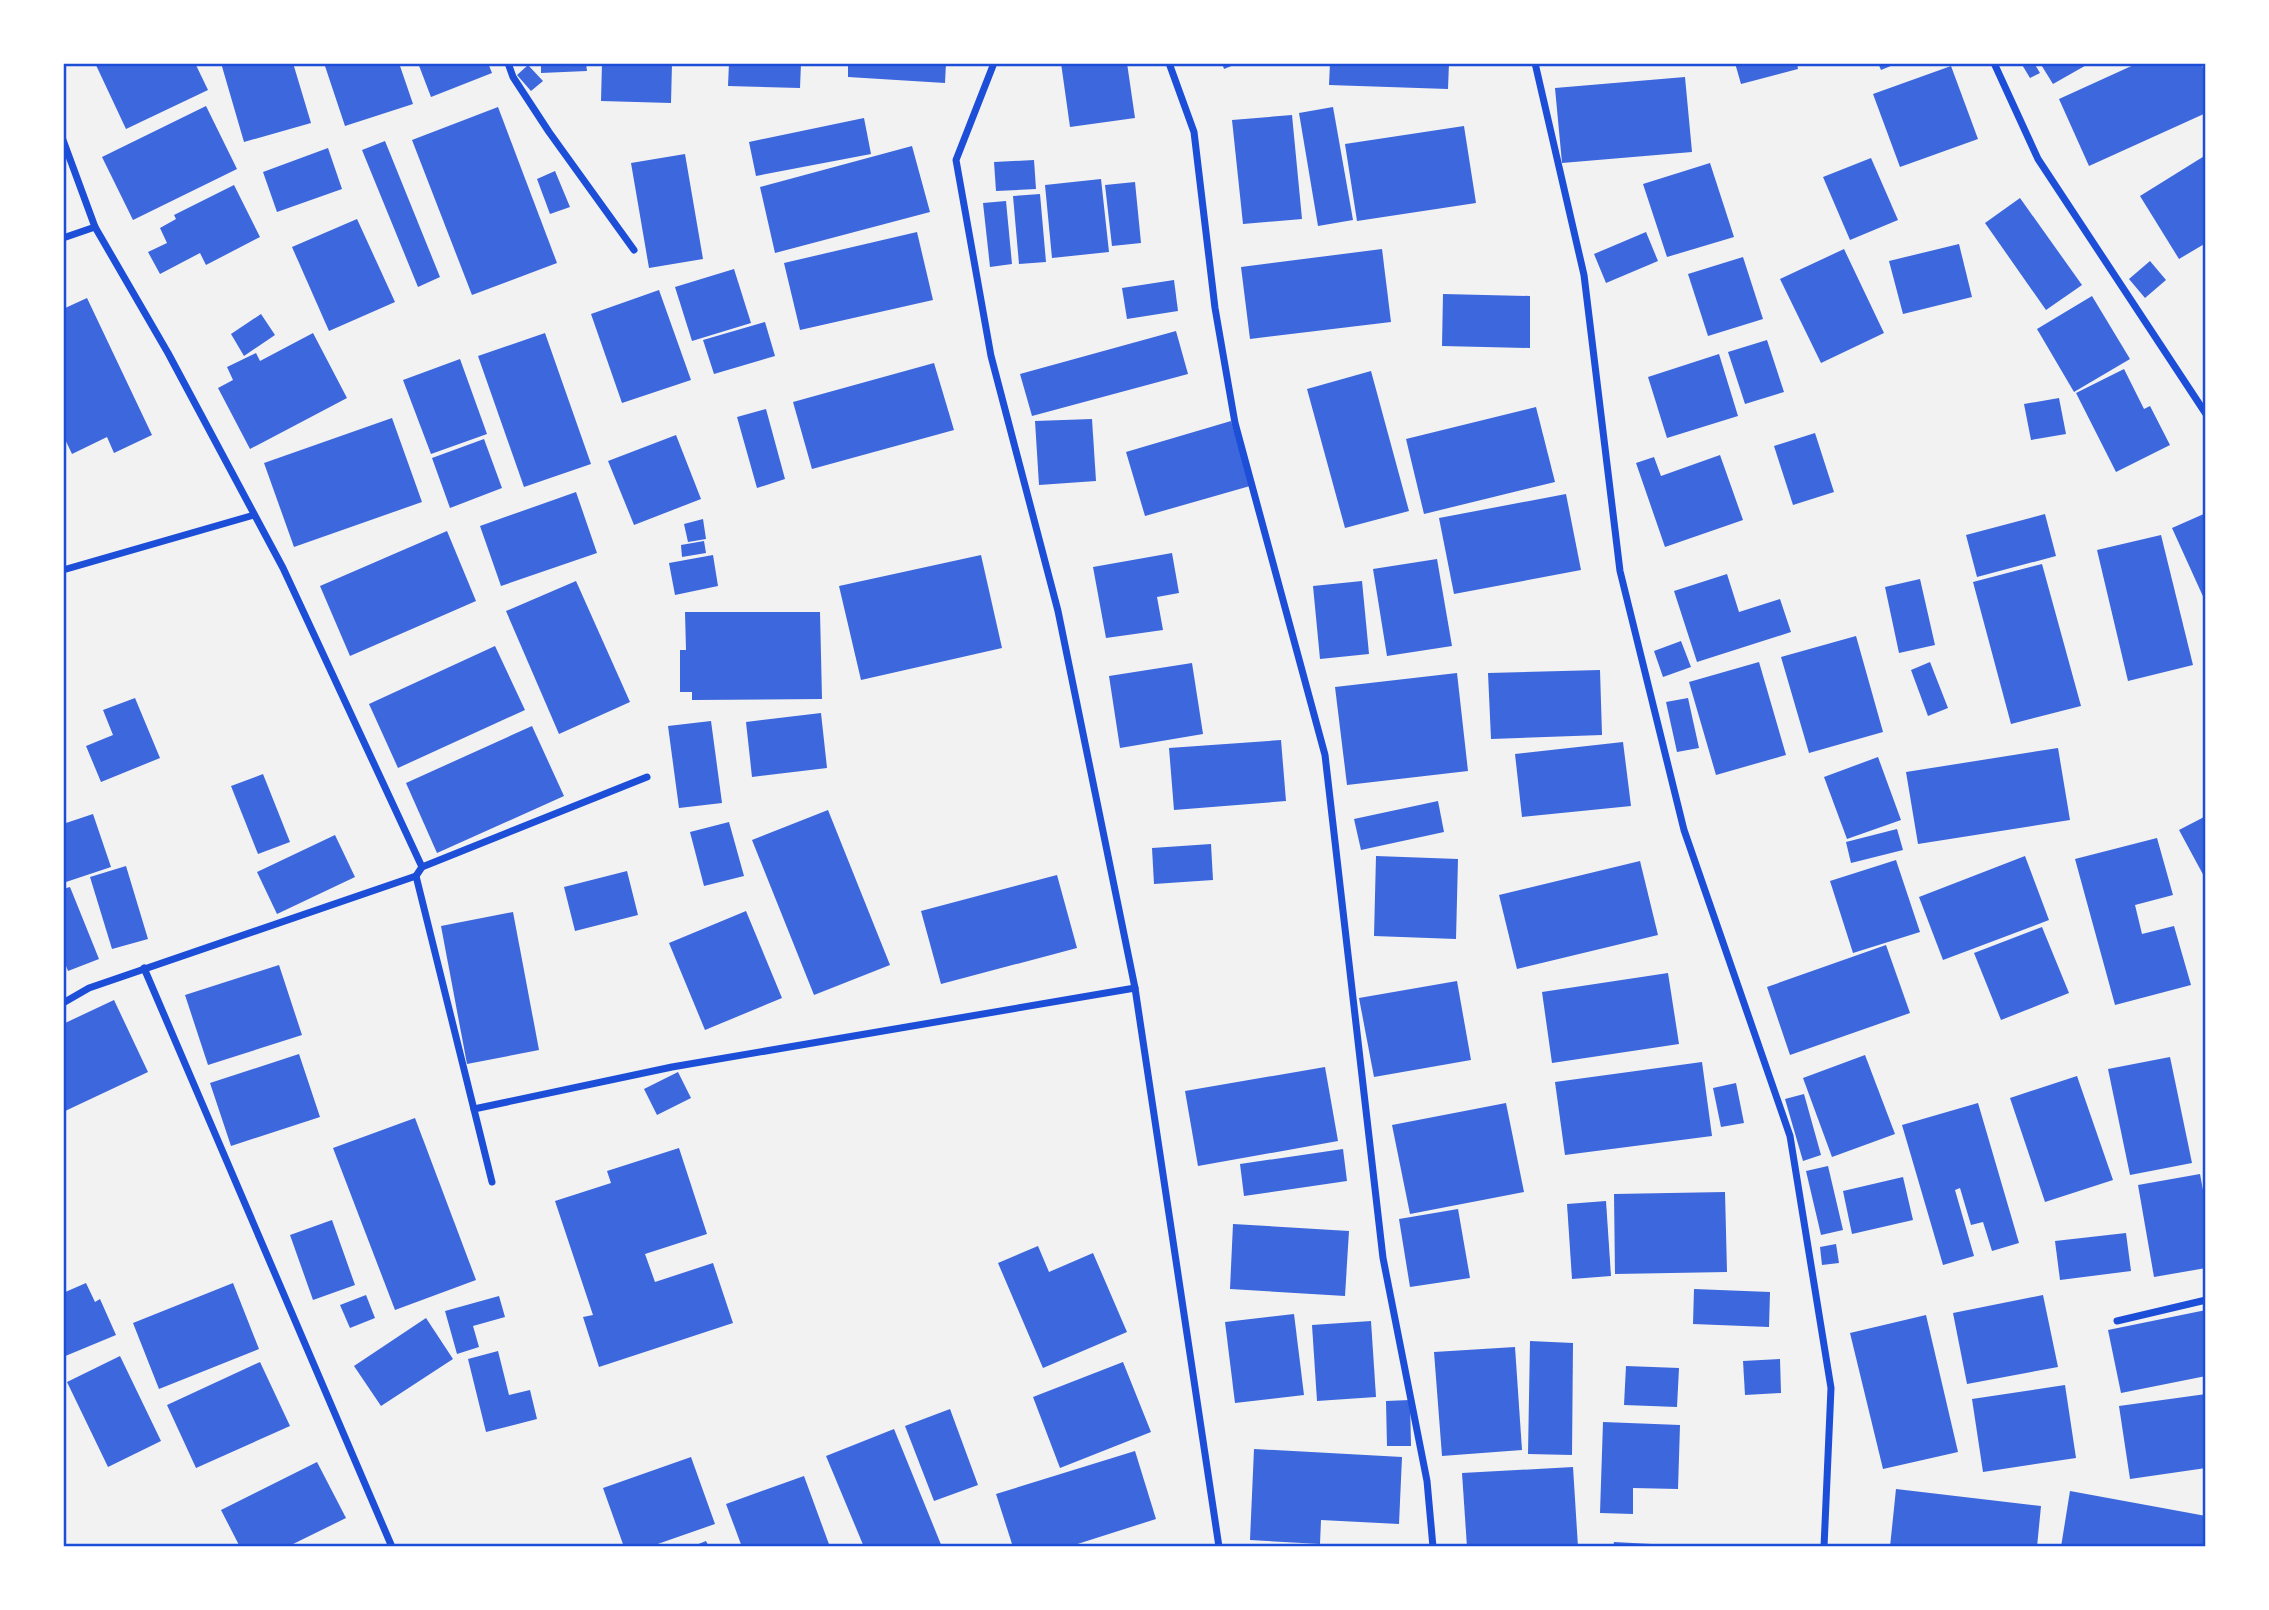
<svg xmlns="http://www.w3.org/2000/svg" width="2269" height="1610" font-family="Manrope,sans-serif">
	<style>
		.building { fill: #3d67dc }
		.lines { fill: none; stroke-linecap: round; stroke-linejoin: round }
		.minor { stroke: #1d4ed8; stroke-width: 7 }
		.neatline { fill: none; stroke: #1d4ed8; stroke-width: 2.5 }
	</style>
	<rect width="100%" height="100%" fill="#f2f2f2"/>
	<g class="building">
		<polygon points="95,63 195,63 208,90 126,129"/>
		<polygon points="221,63 293,63 311,123 244,142"/>
		<polygon points="324,63 399,63 413,104 345,126"/>
		<polygon points="418,63 488,63 492,73 431,97"/>
		<polygon points="541,63 586,63 587,71 541,73"/>
		<polygon points="602,63 672,63 671,103 601,101"/>
		<polygon points="729,63 801,63 800,88 728,86"/>
		<polygon points="848,63 946,63 945,83 848,77"/>
		<polygon points="1061,63 1127,63 1135,118 1070,127"/>
		<polygon points="1222,63 1239,63 1224,69"/>
		<polygon points="1330,63 1449,63 1448,89 1329,85"/>
		<polygon points="1735,63 1797,63 1798,69 1741,84"/>
		<polygon points="1878,63 1898,63 1881,70"/>
		<polygon points="2021,63 2034,63 2040,73 2030,78"/>
		<polygon points="2040,63 2090,63 2053,84"/>
		<polygon points="2138,63 2201,63 2206,75 2206,113 2089,166 2059,99"/>
		<polygon points="528,65 543,81 531,91 517,75"/>
		<polygon points="1951,66 1978,139 1900,167 1873,94"/>
		<polygon points="1685,77 1692,152 1562,163 1555,88"/>
		<polygon points="206,106 237,169 133,220 102,157"/>
		<polygon points="498,107 557,263 472,295 412,140"/>
		<polygon points="1333,107 1353,220 1318,226 1299,113"/>
		<polygon points="1292,115 1302,219 1243,224 1232,120"/>
		<polygon points="864,118 871,154 756,176 749,142"/>
		<polygon points="1464,126 1476,203 1357,221 1345,144"/>
		<polygon points="385,141 440,277 418,287 362,150"/>
		<polygon points="912,146 930,212 775,253 760,187"/>
		<polygon points="328,148 342,189 277,212 263,172"/>
		<polygon points="685,154 703,259 649,268 631,163"/>
		<polygon points="2206,155 2206,243 2179,259 2140,196"/>
		<polygon points="1871,158 1898,220 1850,240 1823,177"/>
		<polygon points="1034,160 1036,189 996,191 994,162"/>
		<polygon points="1710,163 1734,237 1667,257 1643,184"/>
		<polygon points="555,171 570,207 550,214 537,179"/>
		<polygon points="1101,179 1109,252 1052,258 1045,185"/>
		<polygon points="1135,182 1141,243 1112,246 1105,185"/>
		<polygon points="234,185 260,237 206,265 200,253 160,274 148,252 167,243 160,228 176,219 174,215"/>
		<polygon points="1040,194 1046,262 1019,264 1013,196"/>
		<polygon points="2020,198 2082,285 2046,310 1985,223"/>
		<polygon points="1006,201 1012,264 990,267 983,203"/>
		<polygon points="357,219 395,302 329,331 292,247"/>
		<polygon points="917,232 933,300 800,330 784,263"/>
		<polygon points="1646,232 1658,261 1606,283 1594,254"/>
		<polygon points="1959,244 1972,297 1903,314 1889,261"/>
		<polygon points="1382,249 1391,322 1250,339 1241,267"/>
		<polygon points="1844,249 1884,333 1821,363 1780,279"/>
		<polygon points="1743,257 1763,319 1708,336 1688,274"/>
		<polygon points="2150,261 2166,280 2145,298 2129,279"/>
		<polygon points="734,269 751,323 692,341 675,287"/>
		<polygon points="1174,280 1178,311 1127,319 1122,288"/>
		<polygon points="659,290 691,380 622,403 591,314"/>
		<polygon points="1443,294 1530,296 1530,348 1442,346"/>
		<polygon points="2092,296 2130,359 2074,392 2037,329"/>
		<polygon points="87,298 152,435 114,453 107,437 72,454 63,435 63,309"/>
		<polygon points="261,314 275,335 244,356 231,334"/>
		<polygon points="765,322 775,356 714,374 703,340"/>
		<polygon points="1176,331 1188,374 1032,416 1020,374"/>
		<polygon points="313,333 347,398 250,449 218,388 233,380 227,367 256,353 260,361"/>
		<polygon points="545,333 591,464 524,487 478,356"/>
		<polygon points="1767,340 1784,392 1745,404 1728,352"/>
		<polygon points="1719,354 1738,416 1667,438 1648,377"/>
		<polygon points="460,359 487,434 431,454 403,380"/>
		<polygon points="934,363 954,430 812,469 793,402"/>
		<polygon points="2124,369 2144,409 2150,406 2170,445 2116,472 2076,393"/>
		<polygon points="1371,371 1409,511 1345,528 1307,389"/>
		<polygon points="2059,398 2066,434 2031,440 2024,404"/>
		<polygon points="1536,407 1555,482 1424,514 1406,439"/>
		<polygon points="766,409 785,479 757,488 737,417"/>
		<polygon points="392,418 422,502 294,547 264,463"/>
		<polygon points="1092,419 1096,481 1039,485 1035,421"/>
		<polygon points="1231,421 1250,486 1145,516 1126,452"/>
		<polygon points="1815,433 1834,492 1793,505 1774,446"/>
		<polygon points="676,435 701,499 634,525 608,461"/>
		<polygon points="484,439 502,488 450,508 432,458"/>
		<polygon points="1720,455 1743,520 1665,547 1636,463 1654,457 1661,476"/>
		<polygon points="576,492 597,553 501,586 480,526"/>
		<polygon points="1566,494 1581,570 1454,594 1439,518"/>
		<polygon points="2206,513 2206,603 2172,528"/>
		<polygon points="2045,514 2056,556 1977,577 1966,535"/>
		<polygon points="703,519 706,539 688,542 684,524"/>
		<polygon points="447,531 476,601 350,656 320,586"/>
		<polygon points="2161,535 2193,665 2128,681 2097,550"/>
		<polygon points="704,541 706,553 682,557 681,545"/>
		<polygon points="1172,553 1179,593 1157,597 1163,630 1106,638 1093,567"/>
		<polygon points="713,555 718,586 675,595 669,563"/>
		<polygon points="981,555 1002,648 861,680 839,586"/>
		<polygon points="1437,559 1452,646 1387,656 1373,569"/>
		<polygon points="2042,564 2081,706 2011,724 1973,582"/>
		<polygon points="1727,574 1739,612 1780,599 1791,632 1697,662 1674,591"/>
		<polygon points="1920,579 1935,645 1899,653 1885,587"/>
		<polygon points="576,581 630,702 559,734 506,611"/>
		<polygon points="1362,581 1369,654 1320,659 1313,586"/>
		<polygon points="685,612 820,612 822,699 692,700 692,692 680,692 680,650 686,650"/>
		<polygon points="1856,636 1883,732 1809,753 1781,657"/>
		<polygon points="1681,641 1691,667 1663,677 1654,651"/>
		<polygon points="495,646 525,710 398,768 369,704"/>
		<polygon points="1759,662 1786,755 1716,775 1689,682"/>
		<polygon points="1930,662 1948,708 1928,716 1911,670"/>
		<polygon points="1192,663 1203,734 1120,748 1109,676"/>
		<polygon points="1600,670 1602,735 1491,739 1488,673"/>
		<polygon points="1457,673 1468,771 1347,785 1335,687"/>
		<polygon points="135,698 160,758 101,782 86,746 113,735 103,710"/>
		<polygon points="1688,698 1699,748 1677,752 1666,702"/>
		<polygon points="821,713 827,768 752,777 746,722"/>
		<polygon points="711,721 722,803 679,808 668,726"/>
		<polygon points="532,726 564,796 437,853 406,783"/>
		<polygon points="1281,740 1286,801 1174,810 1169,748"/>
		<polygon points="1623,742 1631,806 1522,817 1515,754"/>
		<polygon points="2058,748 2070,820 1918,844 1906,772"/>
		<polygon points="1878,757 1901,820 1847,839 1824,777"/>
		<polygon points="263,774 290,842 258,854 231,786"/>
		<polygon points="1438,801 1444,832 1361,850 1354,819"/>
		<polygon points="828,810 890,965 814,995 752,840"/>
		<polygon points="93,814 111,867 63,883 63,824"/>
		<polygon points="2206,816 2206,880 2179,830"/>
		<polygon points="729,822 744,876 704,886 690,832"/>
		<polygon points="1897,829 1903,850 1851,863 1846,842"/>
		<polygon points="335,835 355,877 277,914 257,872"/>
		<polygon points="2157,838 2173,895 2135,905 2142,934 2174,926 2191,985 2115,1005 2075,859"/>
		<polygon points="1211,844 1213,880 1154,884 1152,848"/>
		<polygon points="1376,856 1458,859 1456,939 1374,936"/>
		<polygon points="2025,856 2049,920 1943,960 1919,897"/>
		<polygon points="1896,860 1920,932 1853,953 1830,881"/>
		<polygon points="1640,861 1658,935 1517,969 1499,895"/>
		<polygon points="126,866 148,939 112,949 90,877"/>
		<polygon points="627,871 638,915 575,931 564,887"/>
		<polygon points="1057,875 1077,948 941,984 921,911"/>
		<polygon points="70,887 99,959 68,971 63,958 63,889"/>
		<polygon points="746,911 782,998 705,1030 669,943"/>
		<polygon points="513,912 539,1050 467,1064 441,926"/>
		<polygon points="2042,927 2069,993 2001,1020 1974,953"/>
		<polygon points="1886,945 1910,1013 1790,1055 1767,987"/>
		<polygon points="279,965 302,1035 208,1065 185,995"/>
		<polygon points="1668,973 1679,1044 1552,1063 1542,992"/>
		<polygon points="1457,981 1471,1060 1374,1077 1359,998"/>
		<polygon points="114,1000 148,1072 63,1112 63,1024"/>
		<polygon points="299,1054 320,1117 231,1146 210,1083"/>
		<polygon points="1865,1055 1895,1134 1832,1157 1803,1078"/>
		<polygon points="2170,1057 2192,1163 2130,1175 2108,1069"/>
		<polygon points="1702,1062 1712,1136 1565,1155 1555,1082"/>
		<polygon points="1325,1067 1338,1141 1198,1166 1185,1091"/>
		<polygon points="678,1072 691,1098 657,1115 644,1089"/>
		<polygon points="2077,1076 2113,1180 2045,1202 2010,1098"/>
		<polygon points="1736,1083 1744,1123 1721,1127 1713,1088"/>
		<polygon points="1804,1094 1821,1155 1803,1161 1785,1099"/>
		<polygon points="1506,1103 1524,1192 1410,1214 1392,1125"/>
		<polygon points="1978,1103 2019,1243 1992,1251 1983,1222 1971,1225 1960,1188 1955,1190 1974,1256 1943,1265 1902,1125"/>
		<polygon points="415,1118 476,1280 395,1310 333,1148"/>
		<polygon points="679,1148 707,1234 645,1254 655,1282 713,1263 733,1323 599,1367 583,1317 593,1315 555,1201 611,1183 607,1171"/>
		<polygon points="1343,1149 1347,1181 1244,1196 1240,1164"/>
		<polygon points="1828,1166 1843,1230 1821,1235 1806,1171"/>
		<polygon points="2200,1174 2206,1206 2206,1268 2154,1277 2138,1185"/>
		<polygon points="1903,1177 1913,1220 1852,1234 1843,1191"/>
		<polygon points="1725,1192 1727,1272 1615,1274 1614,1194"/>
		<polygon points="1606,1201 1611,1276 1572,1279 1567,1204"/>
		<polygon points="1458,1209 1470,1278 1410,1287 1399,1219"/>
		<polygon points="332,1220 355,1285 313,1300 290,1235"/>
		<polygon points="1233,1224 1349,1231 1345,1296 1230,1289"/>
		<polygon points="2126,1233 2131,1271 2060,1280 2055,1241"/>
		<polygon points="1836,1244 1839,1263 1822,1265 1820,1247"/>
		<polygon points="1038,1246 1049,1272 1093,1253 1127,1332 1043,1368 998,1263"/>
		<polygon points="86,1283 95,1302 100,1299 116,1335 63,1357 63,1293"/>
		<polygon points="233,1283 259,1349 159,1389 133,1323"/>
		<polygon points="1694,1289 1770,1292 1769,1327 1693,1324"/>
		<polygon points="366,1295 375,1318 350,1328 340,1305"/>
		<polygon points="2043,1295 2058,1367 1967,1384 1953,1313"/>
		<polygon points="499,1296 505,1317 473,1326 479,1347 457,1354 445,1311"/>
		<polygon points="2206,1310 2206,1376 2121,1393 2108,1330"/>
		<polygon points="1294,1314 1304,1395 1235,1403 1225,1322"/>
		<polygon points="1926,1315 1958,1452 1883,1469 1850,1333"/>
		<polygon points="426,1318 453,1359 381,1406 354,1366"/>
		<polygon points="1371,1321 1376,1397 1317,1401 1312,1325"/>
		<polygon points="1530,1341 1573,1343 1572,1455 1528,1454"/>
		<polygon points="1515,1347 1522,1450 1442,1456 1434,1352"/>
		<polygon points="498,1351 509,1395 530,1390 537,1419 486,1432 468,1359"/>
		<polygon points="120,1356 161,1441 108,1467 67,1382"/>
		<polygon points="1780,1359 1781,1393 1745,1395 1743,1361"/>
		<polygon points="260,1362 290,1426 196,1468 167,1405"/>
		<polygon points="1123,1362 1151,1432 1060,1468 1033,1397"/>
		<polygon points="1626,1366 1679,1368 1677,1407 1624,1405"/>
		<polygon points="2065,1385 2076,1458 1983,1472 1972,1399"/>
		<polygon points="2206,1394 2206,1468 2130,1479 2119,1406"/>
		<polygon points="1410,1400 1411,1446 1387,1446 1386,1401"/>
		<polygon points="950,1409 978,1485 934,1501 905,1426"/>
		<polygon points="1603,1422 1680,1425 1678,1489 1633,1488 1633,1514 1600,1513"/>
		<polygon points="894,1429 942,1547 864,1547 826,1456"/>
		<polygon points="1254,1449 1402,1457 1399,1524 1321,1520 1320,1544 1250,1540"/>
		<polygon points="1135,1451 1156,1519 1068,1547 1013,1547 996,1494"/>
		<polygon points="691,1457 715,1524 649,1547 624,1547 603,1488"/>
		<polygon points="317,1462 346,1518 287,1547 240,1547 221,1510"/>
		<polygon points="1573,1467 1578,1547 1467,1547 1462,1473"/>
		<polygon points="804,1476 830,1547 742,1547 726,1504"/>
		<polygon points="1896,1489 2041,1506 2037,1547 1890,1547"/>
		<polygon points="2070,1491 2206,1516 2205,1547 2061,1547"/>
		<polygon points="706,1541 709,1547 691,1547"/>
		<polygon points="1614,1542 1670,1545 1670,1547 1613,1547"/>
	</g>
	<g class="lines">
		<g class="minor">
			<polyline points="508,63 513,77 549,132 634,250"/>
			<polyline points="994,63 956,160 991,356 1058,611 1135,988 1219,1547"/>
			<polyline points="1169,63 1194,132 1215,308 1235,423 1325,755 1383,1258 1427,1481 1433,1547"/>
			<polyline points="1535,63 1584,275 1620,571 1684,830 1790,1136 1831,1388 1824,1547"/>
			<polyline points="1994,63 2038,159 2206,414"/>
			<polyline points="63,140 95,227 168,353 283,568 422,867"/>
			<polyline points="63,238 95,227"/>
			<polyline points="63,570 254,515"/>
			<polyline points="416,876 492,1182"/>
			<polyline points="144,968 392,1547"/>
			<polyline points="63,1003 89,988 416,876 422,867 647,777"/>
			<polyline points="474,1109 672,1067 1135,988"/>
			<polyline points="2117,1321 2206,1300"/>
		</g>
	</g>
	<rect width="2269" height="1610" fill="none" stroke="#ffffff" stroke-width="130"/>
	<rect x="65" y="65" width="2139" height="1480" class="neatline"/>
</svg>
